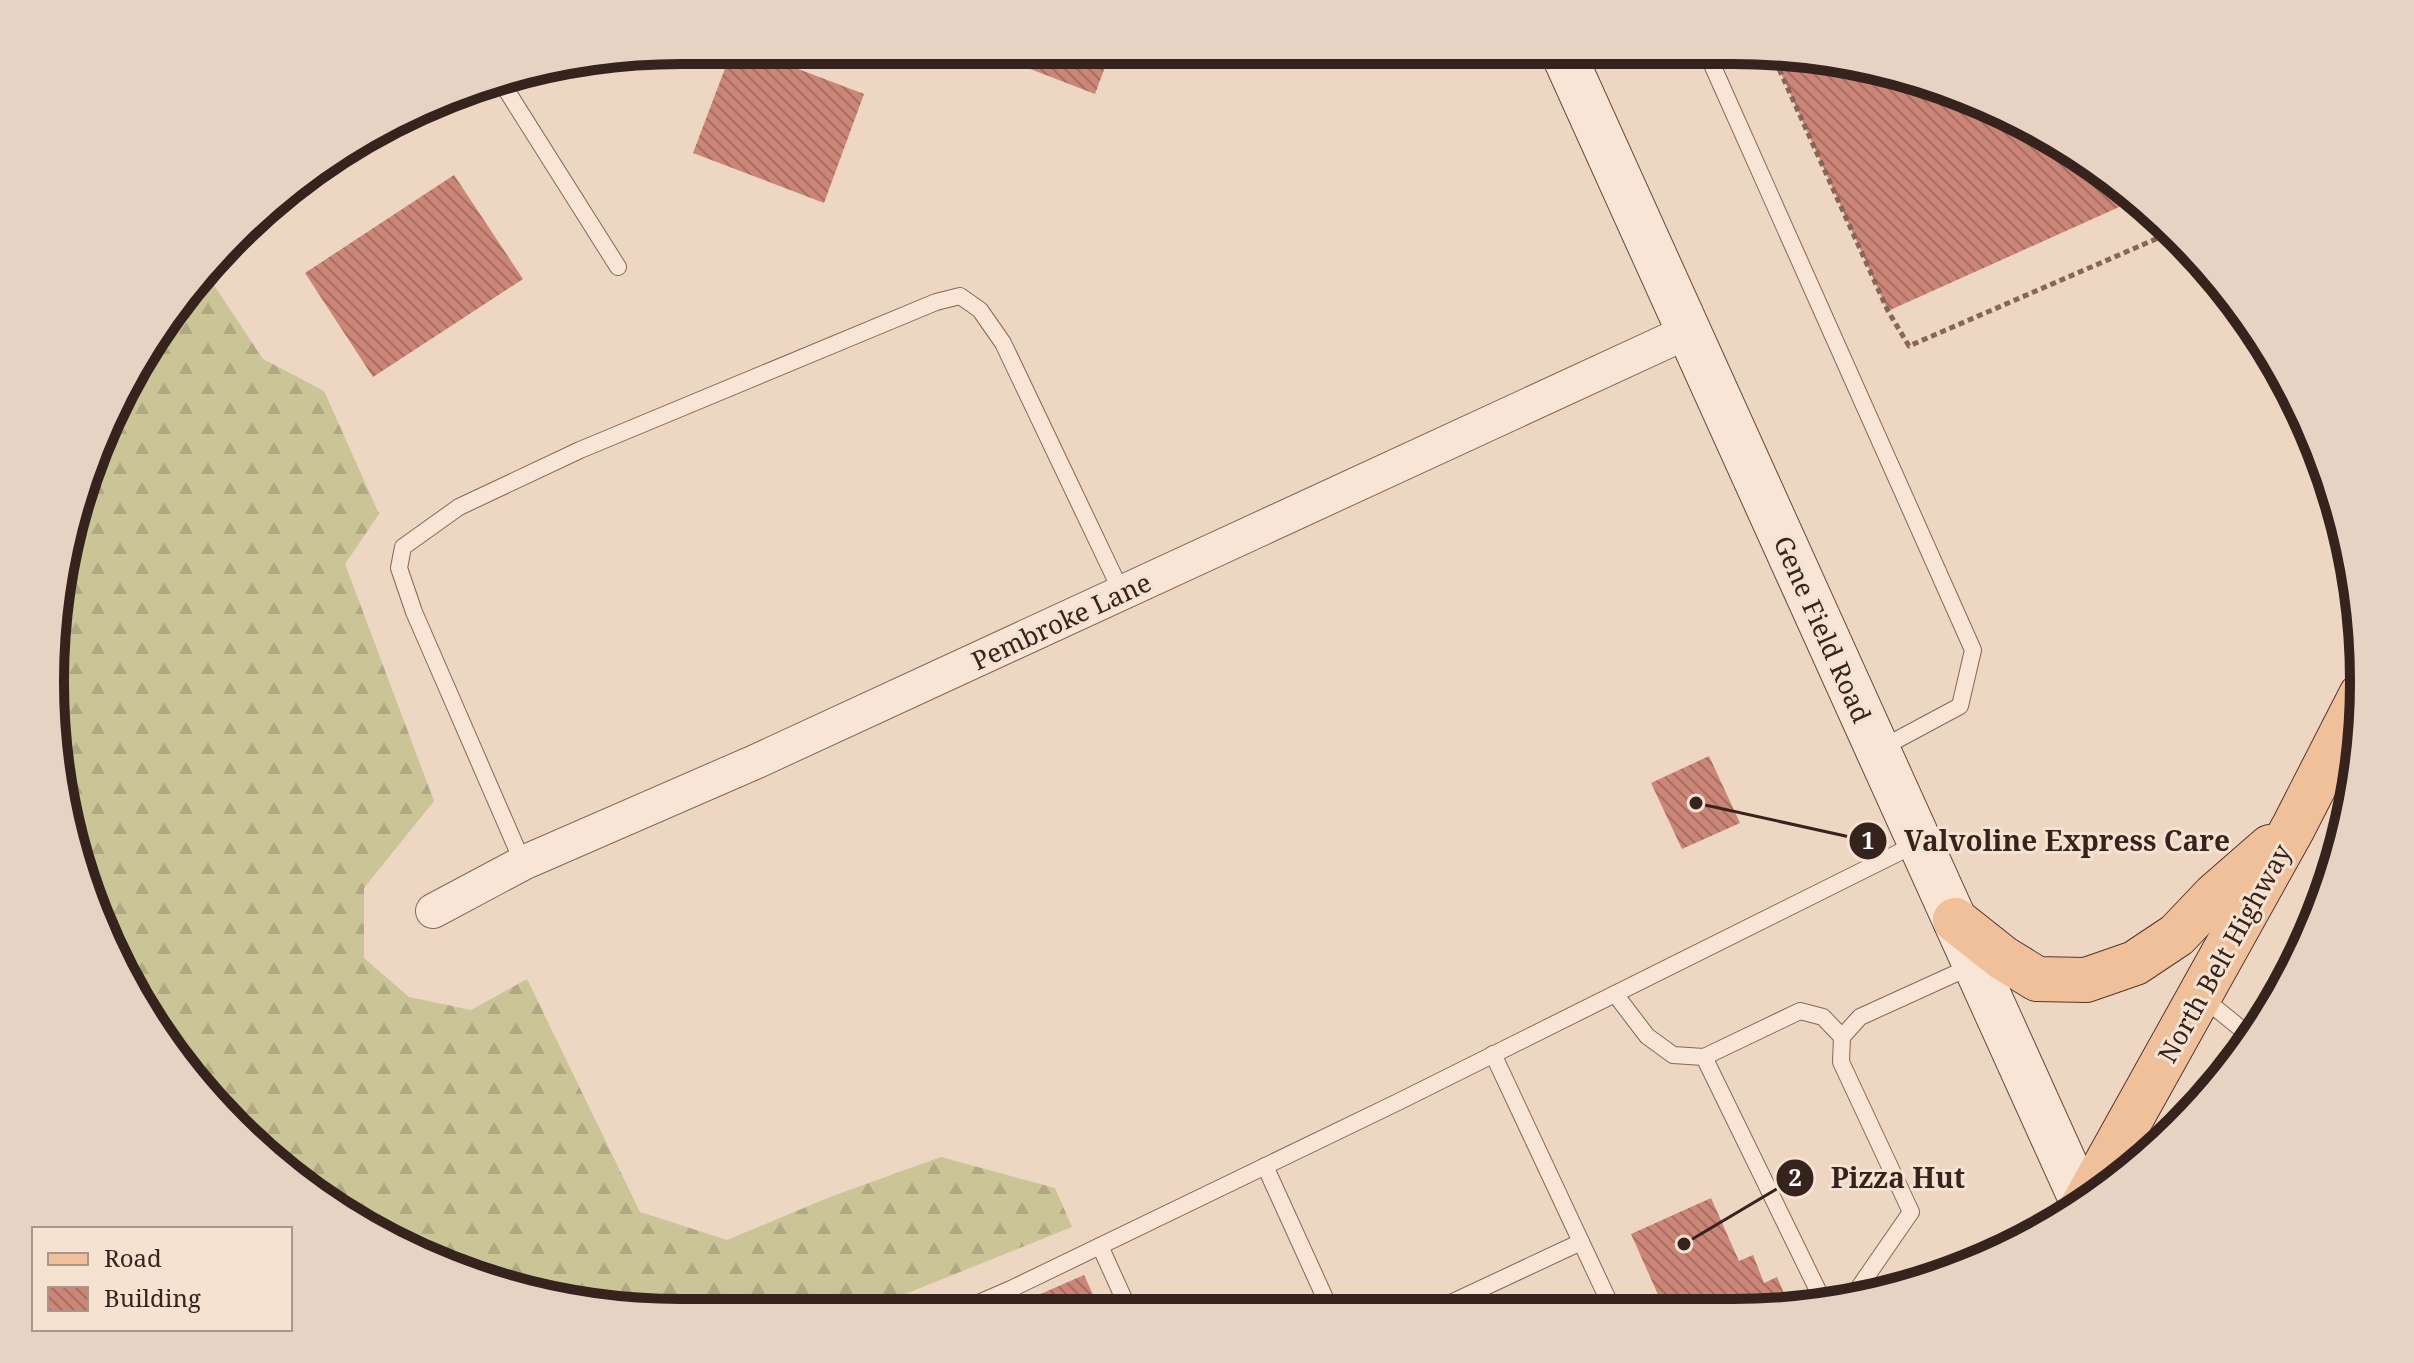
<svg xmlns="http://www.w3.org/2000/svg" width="2414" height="1363" font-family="'Noto Serif',serif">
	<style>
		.forest { fill: url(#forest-firs) }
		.building { fill: url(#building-back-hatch) }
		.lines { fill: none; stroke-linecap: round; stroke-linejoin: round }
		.lane-casing { stroke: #876659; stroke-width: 18 }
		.street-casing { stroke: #876659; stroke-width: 36 }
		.secondary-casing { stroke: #68483c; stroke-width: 46 }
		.primary-casing { stroke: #54362e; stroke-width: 46 }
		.path { stroke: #876659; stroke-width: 5; stroke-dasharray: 6 4; stroke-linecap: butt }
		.lane { stroke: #f8e5d5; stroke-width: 16 }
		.street { stroke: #f8e5d5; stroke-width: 34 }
		.secondary { stroke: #f8e5d5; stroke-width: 44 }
		.primary { stroke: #f0c09a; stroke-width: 44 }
		.labels { text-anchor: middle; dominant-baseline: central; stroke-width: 6; stroke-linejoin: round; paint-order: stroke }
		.street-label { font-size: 26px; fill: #37231d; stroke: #f5e2d1 }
		.rim { fill: none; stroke: #37231d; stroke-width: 10 }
		.leader { fill: none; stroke: #37231d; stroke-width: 3 }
		.callout-dot { fill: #37231d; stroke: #f5e2d1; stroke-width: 3 }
		.mark-label { font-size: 24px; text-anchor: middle; font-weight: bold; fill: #fff }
		.callout-label { font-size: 28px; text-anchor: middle; font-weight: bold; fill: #37231d; stroke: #f5e2d1; stroke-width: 6; stroke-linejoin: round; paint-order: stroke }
	</style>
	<defs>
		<pattern id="forest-firs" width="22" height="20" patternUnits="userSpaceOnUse" patternTransform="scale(2)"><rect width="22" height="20" fill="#cbc496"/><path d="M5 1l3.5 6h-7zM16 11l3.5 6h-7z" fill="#afa881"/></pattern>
		<pattern id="building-back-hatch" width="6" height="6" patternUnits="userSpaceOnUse" patternTransform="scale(2)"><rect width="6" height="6" fill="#cb8678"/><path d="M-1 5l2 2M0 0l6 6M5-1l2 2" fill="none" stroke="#a66d62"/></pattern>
	</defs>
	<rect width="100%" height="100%" fill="#edd6c2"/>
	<polygon class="forest" points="208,276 263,359 324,391 379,514 345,564 434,801 364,888 364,958 409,997 471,1010 527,979 640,1212 727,1240 830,1197 941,1157 1055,1188 1072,1227 863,1311 641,1312 479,1280 365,1228 206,1098 98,923 51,722 72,518 157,330"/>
	<g class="building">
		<polygon points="732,50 748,50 864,94 824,203 693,153"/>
		<polygon points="981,50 1111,51 1095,94"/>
		<polygon points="1771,51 1896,72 2049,135 2137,199 1888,311"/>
		<polygon points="454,175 523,279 373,377 305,273"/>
		<polygon points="1709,756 1740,823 1682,849 1651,783"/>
		<polygon points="1711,1198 1739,1261 1753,1255 1764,1283 1777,1277 1790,1307 1664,1308 1631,1234"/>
		<polygon points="1084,1275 1100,1310 1004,1310"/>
	</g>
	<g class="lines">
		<defs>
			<g id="lane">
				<polyline points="1706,51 1973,650 1960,706 1878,750"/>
				<polyline points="500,80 618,267"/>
				<polyline points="523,863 414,612 399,568 403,547 459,507 580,450 936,302 960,296 980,310 1003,343 1122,593"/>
				<polyline points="1615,994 1647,1036 1673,1055 1704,1057"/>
				<polyline points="2202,997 2250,1036"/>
				<polyline points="1493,1054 1612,1308"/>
				<polyline points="1265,1166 1330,1309"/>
				<polyline points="1100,1246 1129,1310"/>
				<polyline points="1851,1299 1911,1212 1841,1062 1842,1037 1860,1017 1972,966"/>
				<polyline points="1825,1305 1704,1057 1800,1011 1823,1017 1842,1037"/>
				<polyline points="1438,1309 1581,1242"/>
				<polyline points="960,1311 1013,1288 1398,1102 1918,843"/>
			</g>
			<polyline id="street" points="433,911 523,863 755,762 1689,331"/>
			<polyline id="secondary" points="1562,51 2084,1206"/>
			<g id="primary">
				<polyline points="1955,920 2003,958 2037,979 2086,980 2135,963 2177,935 2215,895 2270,847"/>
				<polyline points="2082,1207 2293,828 2361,695"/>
			</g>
		</defs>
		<use href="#lane" class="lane-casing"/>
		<use href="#street" class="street-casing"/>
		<use href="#secondary" class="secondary-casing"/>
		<use href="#primary" class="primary-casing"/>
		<polyline class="path" points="1771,51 1888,311 1909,346 2172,232"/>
		<use href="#lane" class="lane"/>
		<use href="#street" class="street"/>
		<use href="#secondary" class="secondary"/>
		<use href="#primary" class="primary"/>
	</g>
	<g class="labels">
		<g class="street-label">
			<text transform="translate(1061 621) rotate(-25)">Pembroke Lane</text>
			<text transform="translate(1823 629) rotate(66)">Gene Field Road</text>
			<text transform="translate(2224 953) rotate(-61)">North Belt Highway</text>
		</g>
	</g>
	<path d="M0 0H2414V1363H0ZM681 64H1733A617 617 0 0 1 2350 681V682A617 617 0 0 1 1733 1299H681A617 617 0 0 1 64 682V681A617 617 0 0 1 681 64Z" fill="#e6d3c3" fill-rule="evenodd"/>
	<path class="rim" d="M681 64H1733A617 617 0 0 1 2350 681V682A617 617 0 0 1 1733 1299H681A617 617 0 0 1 64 682V681A617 617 0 0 1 681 64Z"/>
	<path class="leader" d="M1696 803L1868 841M1684 1244L1795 1178"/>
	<g class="callout-dot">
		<circle cx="1696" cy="803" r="8"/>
		<circle cx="1684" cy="1244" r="8"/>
		<circle cx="1868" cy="841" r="20"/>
		<circle cx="1795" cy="1178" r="20"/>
	</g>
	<g class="mark-label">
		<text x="1868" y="849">1</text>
		<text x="1795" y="1186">2</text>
	</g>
	<g class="callout-label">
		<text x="2067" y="851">Valvoline Express Care</text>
		<text x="1898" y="1188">Pizza Hut</text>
	</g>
	<rect x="32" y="1227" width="260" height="104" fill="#f5e2d1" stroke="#a99689" stroke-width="2"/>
	<rect x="48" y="1253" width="40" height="12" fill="#f0c09a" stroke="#a99689" stroke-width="2"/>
	<text x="104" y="1267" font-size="24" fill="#37231d">Road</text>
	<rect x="48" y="1287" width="40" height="24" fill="url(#building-back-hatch)" stroke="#a99689" stroke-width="2"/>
	<text x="104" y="1307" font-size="24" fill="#37231d">Building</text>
</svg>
